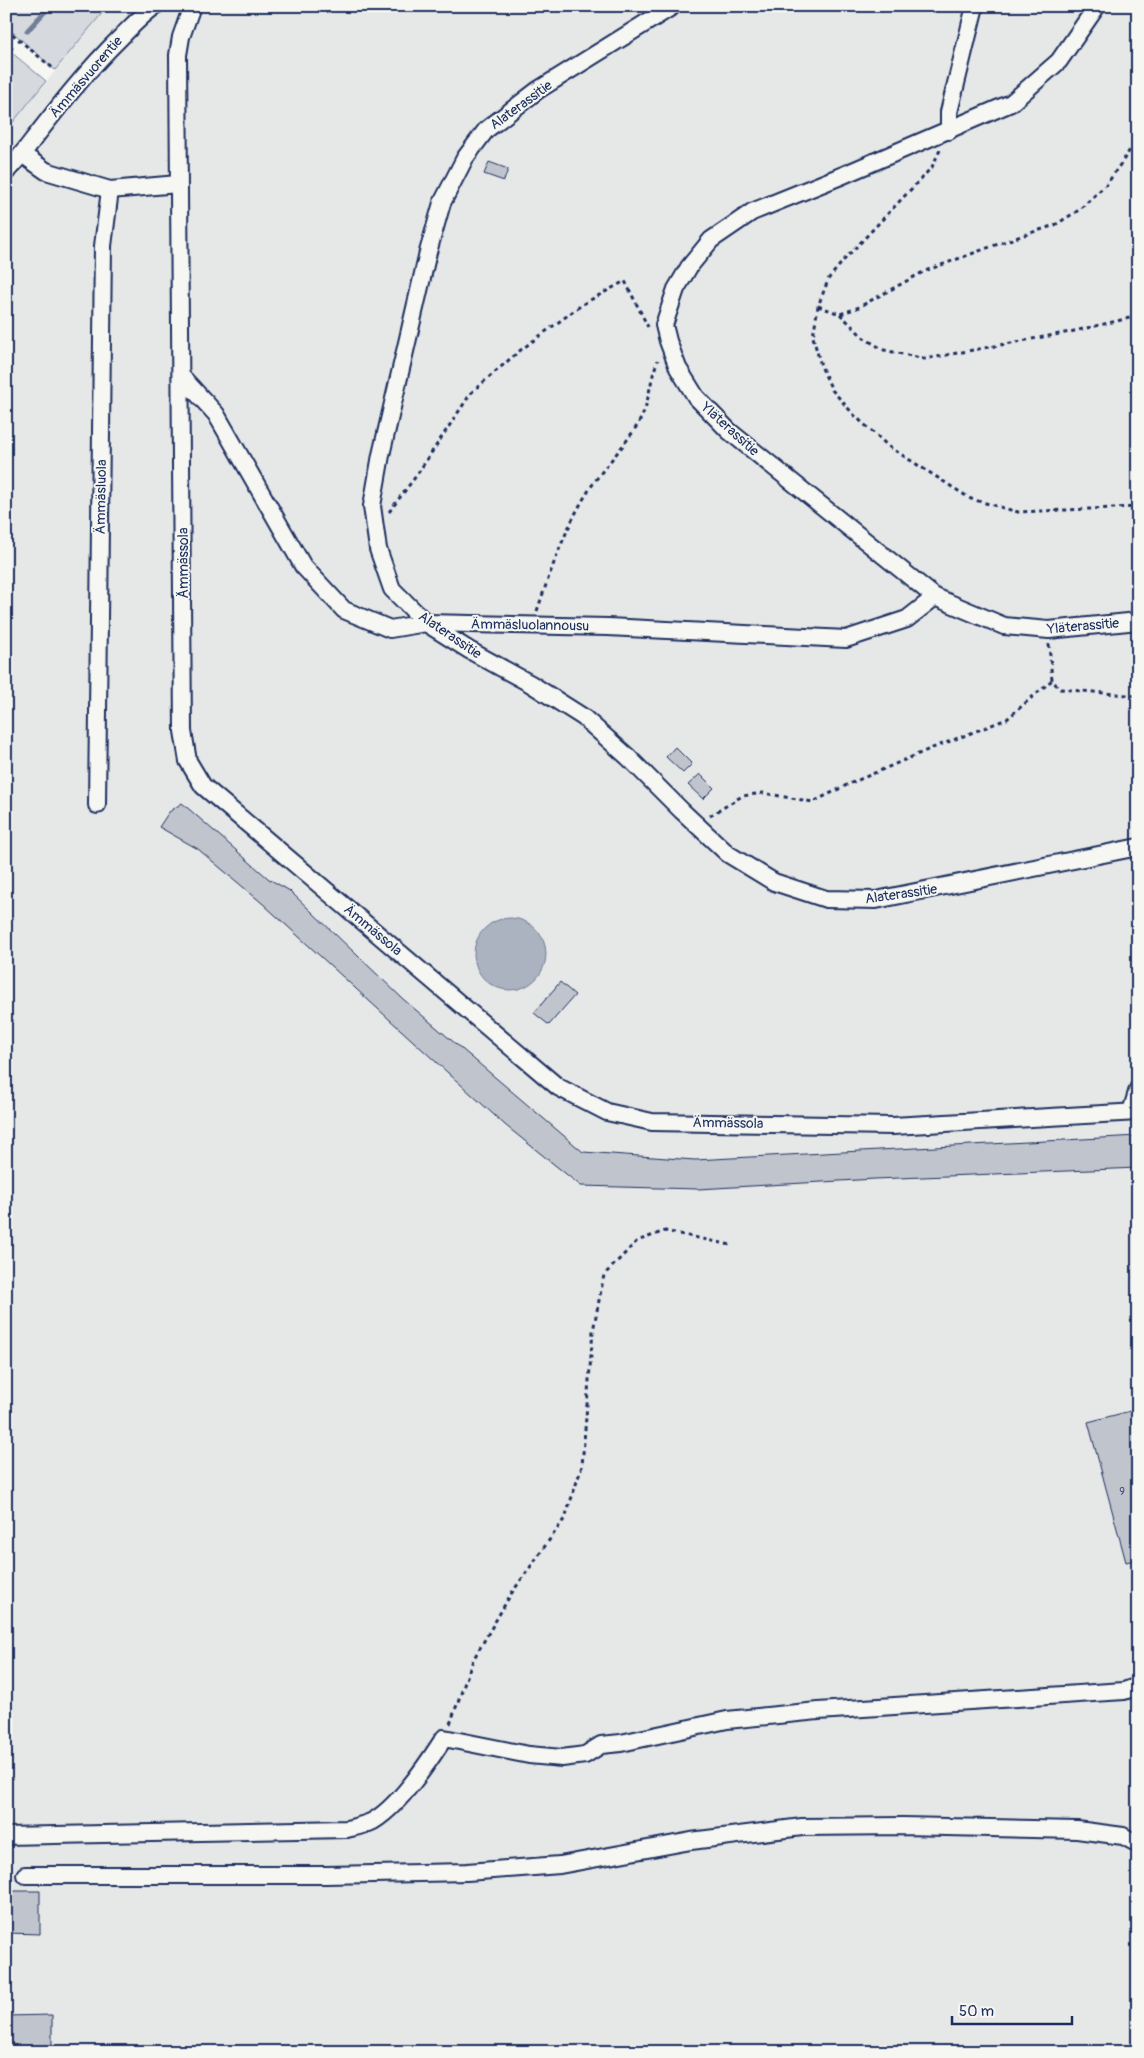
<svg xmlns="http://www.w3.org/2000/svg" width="1144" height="2058" font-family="Pangolin,sans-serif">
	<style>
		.built { fill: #e6e7e7 }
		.green { fill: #d6d9dd; stroke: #78849e }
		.water { fill: #abb2c0; stroke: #717e99 }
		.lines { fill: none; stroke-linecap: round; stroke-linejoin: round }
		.stream { stroke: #717e99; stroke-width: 5 }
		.building { fill: #c0c4cd; stroke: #1b2f5e }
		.minor-casing { stroke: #1b2f5e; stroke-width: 20 }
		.path { stroke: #1b2f5e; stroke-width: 3; stroke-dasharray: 4 4; stroke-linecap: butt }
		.minor { stroke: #f6f6f2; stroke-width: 16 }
		.labels { text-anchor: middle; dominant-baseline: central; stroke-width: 4; stroke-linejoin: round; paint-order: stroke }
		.number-label { font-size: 11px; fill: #44547a }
		.street-label { font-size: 14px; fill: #1b2f5e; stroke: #f6f6f2 }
	</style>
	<rect width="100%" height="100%" fill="#f6f6f2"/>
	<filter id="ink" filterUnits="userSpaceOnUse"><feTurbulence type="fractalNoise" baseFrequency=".02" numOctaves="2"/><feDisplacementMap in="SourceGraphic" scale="10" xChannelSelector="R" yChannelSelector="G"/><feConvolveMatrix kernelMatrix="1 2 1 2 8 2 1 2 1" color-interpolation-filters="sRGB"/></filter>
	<g filter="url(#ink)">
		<polygon class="built" points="108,6 1138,6 1138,2052 6,2052 6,131"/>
		<g class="green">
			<polygon points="6,6 108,6 55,70 6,26"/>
			<polygon points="6,48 46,81 6,131"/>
		</g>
		<circle class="water" cx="510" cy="954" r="36"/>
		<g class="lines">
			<g class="stream">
				<polyline points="27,31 50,6"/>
				<polyline points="6,53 11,48"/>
			</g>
		</g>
		<g class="building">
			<polygon points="489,162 508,169 504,181 484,174"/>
			<polygon points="675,747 692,764 683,773 666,757"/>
			<polygon points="700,774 714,788 703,799 688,785"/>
			<polygon points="182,803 269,879 290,891 403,999 583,1152 695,1160 1138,1136 1138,1168 875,1179 698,1189 581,1186 505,1125 262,903 198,849 159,827 169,812"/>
			<polygon points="560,982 575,995 549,1025 534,1013"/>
			<polygon points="1138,1409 1138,1559 1126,1562 1088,1422"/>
			<polygon points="6,1891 40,1891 40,1934 6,1933"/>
			<polygon points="52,2015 52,2052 6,2052 6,2016"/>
		</g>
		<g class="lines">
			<defs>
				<g id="minor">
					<polyline points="192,6 181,37 178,55 183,731 188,761 203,786 558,1087 607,1112 652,1122 893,1126 1138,1112"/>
					<polyline points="673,6 538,90 486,130 465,158 442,203 428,252 381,455 372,506 378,549 392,589 426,623 469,650 531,684 583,717 628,757 682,811 728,854 774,882 826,899 876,900 1138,847"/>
					<polyline points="1097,6 1059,61 1011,103 841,176 752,212 711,240 689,267 676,289 664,325 668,341 678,368 696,397 729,431 935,597 1004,626 1049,630 1138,621"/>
					<polyline points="949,131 949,112 975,6"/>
					<path d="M22 154C53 114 84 73 121 37 132 26 142 15 155 6"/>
					<polyline points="6,172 22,154 46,171 110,190 178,184"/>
					<polyline points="182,377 216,414 303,566 344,610 390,629 426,623 608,627 846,639 907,619 935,597"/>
					<polyline points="97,805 103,246 110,190"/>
					<polyline points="1131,1112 1138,1089"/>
					<path d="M6 1836 347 1829C355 1827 365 1825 373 1821 399 1806 428 1763 444 1738L529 1755 562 1758 585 1755 601 1745 621 1743 727 1720 818 1711 1124 1691 1138 1686"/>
					<polyline points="25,1875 327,1875 467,1872 560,1865 691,1841 802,1827 903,1826 1077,1830 1123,1836 1138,1844"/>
				</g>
			</defs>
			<use href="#minor" class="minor-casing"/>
			<g class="path">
				<polyline points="6,29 55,70"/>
				<polyline points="940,150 932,167 844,260 829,278 818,306 813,337 821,366 832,390 854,415 888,446 971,499 1018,512 1138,507"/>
				<polyline points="818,306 840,314 857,308 925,271 1009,240 1055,225 1079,210 1107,184 1138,138"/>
				<polyline points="840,314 864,338 884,350 925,359 1070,332 1138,316"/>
				<polyline points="389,512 416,476 471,393 518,352 583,304 625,281 648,327"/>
				<path d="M537 611C552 567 567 522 593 484 607 463 626 445 639 422 650 403 649 381 658 360"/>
				<polyline points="1049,644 1052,680 1060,689 1138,696"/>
				<polyline points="710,816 742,796 763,793 813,802 849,784 930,749 1007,719 1052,680"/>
				<polyline points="450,1724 473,1660 511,1594 565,1518 582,1466 593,1331 604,1275 637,1241 665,1231 731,1245"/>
			</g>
			<use href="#minor" class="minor"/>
		</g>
	</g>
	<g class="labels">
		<g class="number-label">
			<text x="1122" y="1491">9</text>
		</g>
		<g class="street-label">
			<text transform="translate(86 77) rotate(-49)">Ämmäsvuorentie</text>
			<text transform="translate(521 105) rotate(-36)">Alaterassitie</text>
			<text transform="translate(730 429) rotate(42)">Yläterassitie</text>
			<text transform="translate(101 497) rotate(-89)">Ämmäsluola</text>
			<text transform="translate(183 563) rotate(-90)">Ämmässola</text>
			<text transform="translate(530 625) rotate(1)">Ämmäsluolannousu</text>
			<text transform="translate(1083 626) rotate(-5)">Yläterassitie</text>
			<text transform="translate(450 635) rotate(34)">Alaterassitie</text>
			<text transform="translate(901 894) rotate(-8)">Alaterassitie</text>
			<text transform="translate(373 930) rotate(40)">Ämmässola</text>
			<text transform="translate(728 1123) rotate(1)">Ämmässola</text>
		</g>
	</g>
	<rect width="1144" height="2058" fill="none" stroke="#f6f6f2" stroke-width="25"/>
	<rect x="12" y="12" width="1119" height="2033" fill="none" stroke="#1b2f5e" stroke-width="2" filter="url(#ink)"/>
	<path d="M952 2016v8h120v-8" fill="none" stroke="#1b2f5e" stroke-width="2.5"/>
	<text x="959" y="2016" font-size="15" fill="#1b2f5e" stroke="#f6f6f2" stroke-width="4" paint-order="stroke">50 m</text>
</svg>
